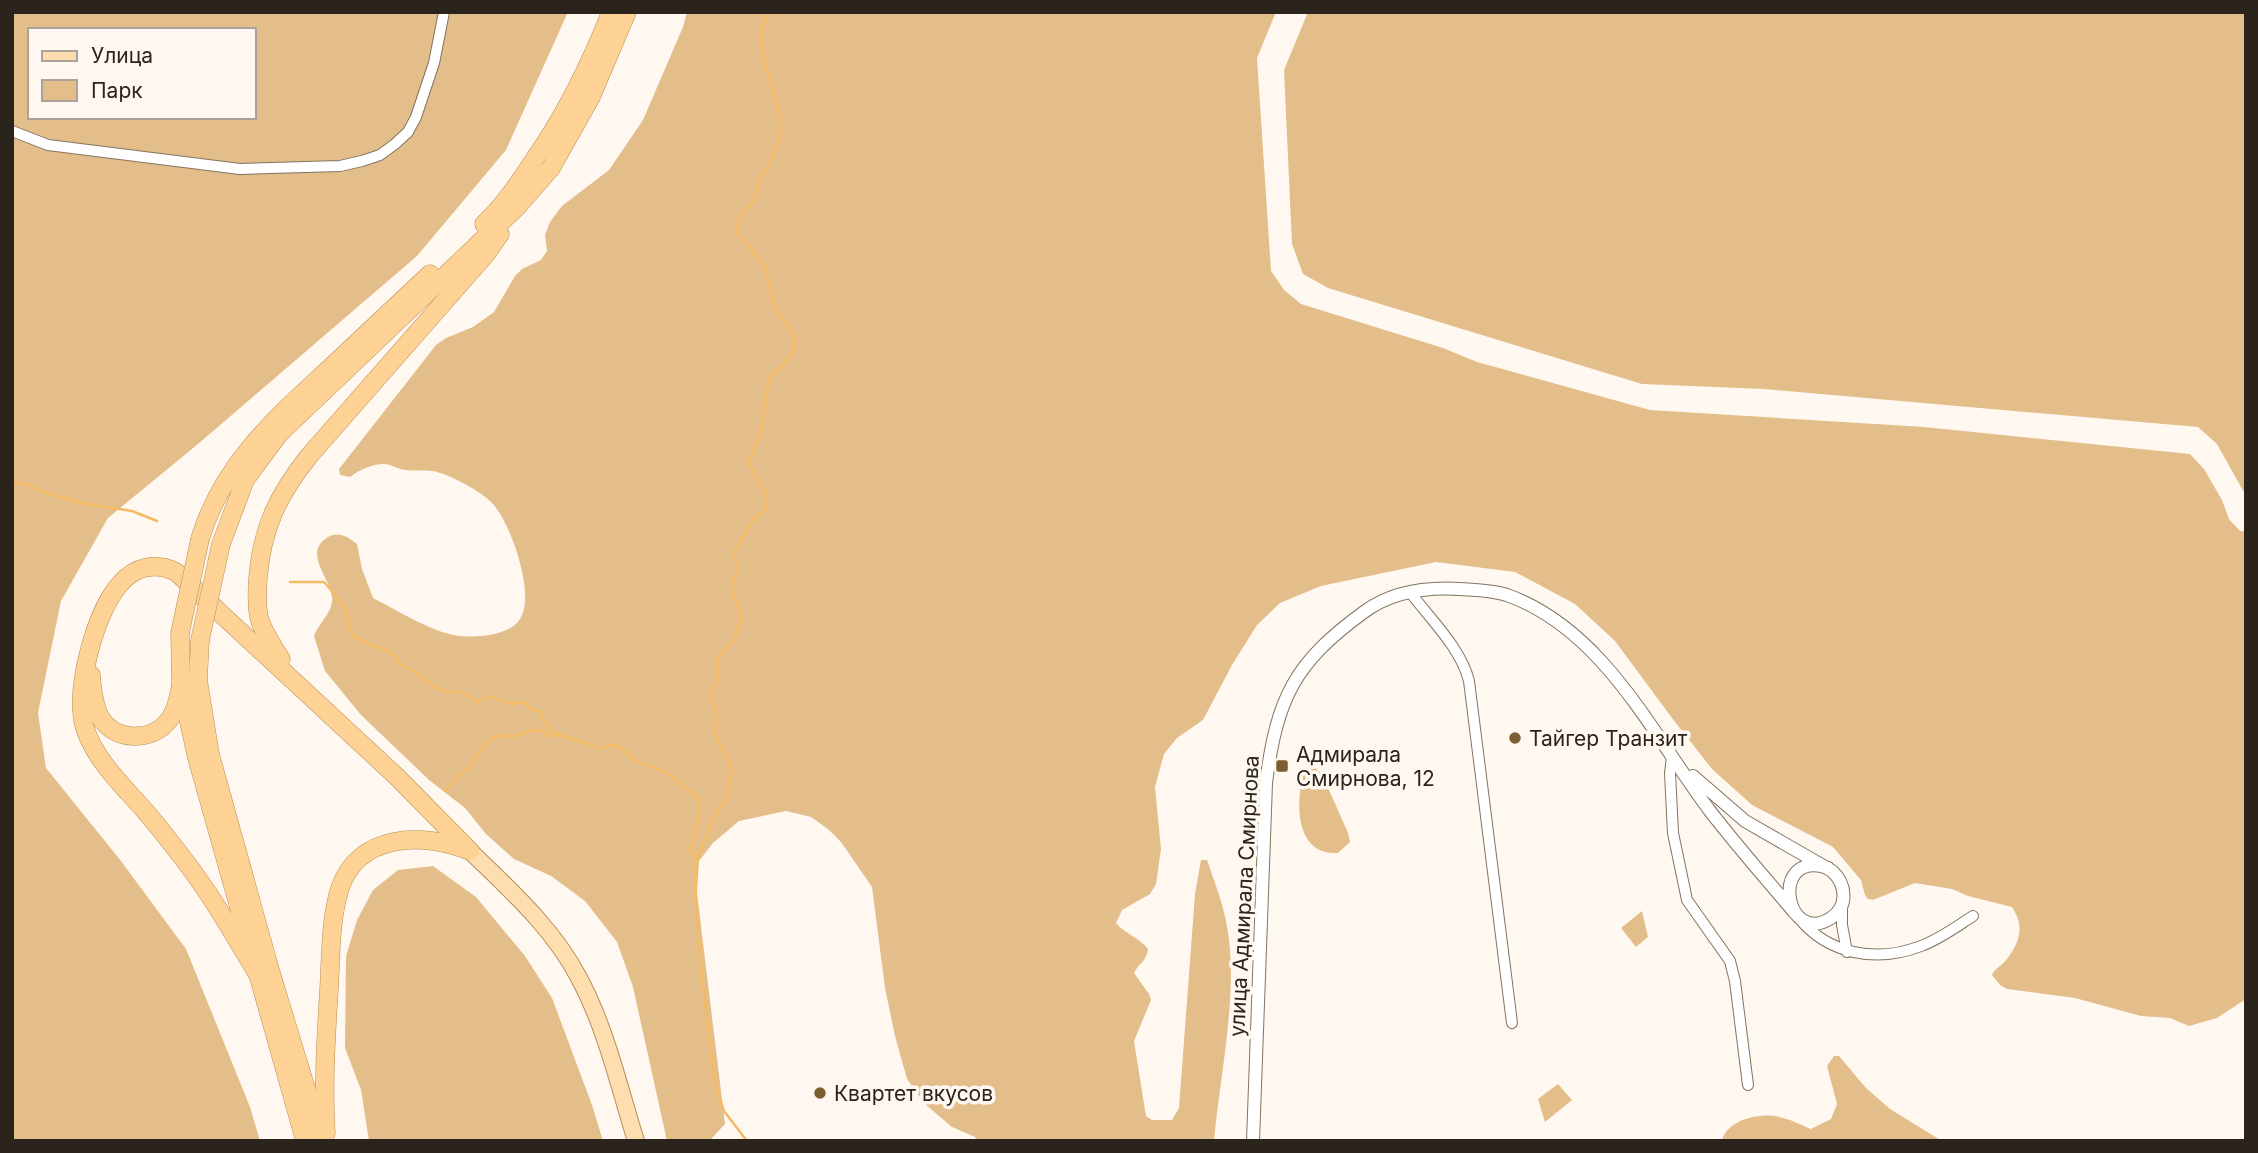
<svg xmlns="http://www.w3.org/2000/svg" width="2258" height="1153" font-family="Inter,sans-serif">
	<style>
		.green { fill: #e4be8a; fill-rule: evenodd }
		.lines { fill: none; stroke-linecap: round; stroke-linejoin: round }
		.stream { stroke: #f4ba64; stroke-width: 2.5 }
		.minor-casing { stroke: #827460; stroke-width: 12 }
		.tertiary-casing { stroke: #827460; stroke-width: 14 }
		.primary-casing { stroke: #b48e58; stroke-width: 18 }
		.trunk-casing { stroke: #b48e58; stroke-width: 19 }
		.minor { stroke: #fff; stroke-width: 10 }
		.tertiary { stroke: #fff; stroke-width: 12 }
		.primary { stroke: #feddaf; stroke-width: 16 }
		.trunk { stroke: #fed294; stroke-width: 18 }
		.trunk-bridge-casing { stroke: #b48e58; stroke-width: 19; stroke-linecap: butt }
		.trunk-bridge { stroke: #fed294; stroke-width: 18 }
		.poi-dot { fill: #7c5e32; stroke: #fff8f0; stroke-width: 2.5 }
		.labels { text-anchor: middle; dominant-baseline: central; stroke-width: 7; stroke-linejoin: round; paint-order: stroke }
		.poi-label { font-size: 21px; fill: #2a241c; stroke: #fff8f0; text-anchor: start }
		.street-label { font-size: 21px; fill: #2a241c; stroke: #fff8f0 }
	</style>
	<rect width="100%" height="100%" fill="#fff8f0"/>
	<g class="green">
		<path d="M12 12H568L506 150 417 256 198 444 108 518 61 601 38 713 46 768 121 861 186 949 250 1107 260 1141H12ZM30 30H254V117H30Z"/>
		<path d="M687 12H1276L1257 58 1271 271 1284 290 1301 304 1443 348 1477 362 1650 410 1924 427 2190 454 2204 469 2222 500 2229 519 2240 531H2246V999L2217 1018 2189 1026 2170 1018 2141 1016 2075 998 2007 989 2000 985 1992 975C1996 967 2002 966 2007 959 2021 941 2024 925 2012 907L1968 896 1952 889 1915 883 1873 900 1868 899 1865 895 1861 880 1833 847 1752 805 1712 769 1675 722 1615 641 1575 604 1515 572 1436 562 1321 586 1280 603 1257 625 1232 665 1203 720 1177 738 1164 754 1155 787 1161 849 1156 884 1150 894 1122 910 1116 923C1125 934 1139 937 1148 949 1147 961 1138 964 1134 973L1149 994 1151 1000 1134 1041 1146 1116 1152 1120H1172L1179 1108 1195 894 1201 860H1207C1214 880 1222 901 1226 921 1240 988 1220 1073 1214 1141H977L975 1137 952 1127 926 1105 907 1079 895 1036 885 988 872 887 841 842 828 829 811 817 786 811 739 821 713 843 699 861 697 893 725 1124 712 1138V1141H667L633 987 617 942 585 901 551 876 514 859 486 834 465 808 429 780 361 715 325 671 314 636C318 625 331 613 332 602 335 581 300 554 328 537 339 531 348 537 357 544L362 569 373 598C397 610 434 634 461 636 478 638 511 635 520 619 536 595 511 524 493 504 483 492 447 473 432 471 423 470 414 471 405 470 398 469 391 464 384 464 372 464 359 470 350 477L340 475 339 469 436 345 446 338 473 327 494 312 515 276 522 269 541 260 547 251 545 235 550 222 562 206 609 170 643 120 683 27Z"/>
		<polygon points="1308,12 2246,12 2246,496 2217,444 2198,427 1764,389 1642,384 1328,288 1303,274 1292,244 1284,70"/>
		<path d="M1315 768 1322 774 1348 833 1350 842 1338 853C1295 856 1295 802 1304 772Z"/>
		<polygon points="433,866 476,897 525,956 552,998 592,1105 603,1141 369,1141 361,1090 345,1048 346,956 357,920 373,890 398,870"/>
		<polygon points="1642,911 1648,937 1636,947 1621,928"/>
		<path d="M1834 1056H1839L1866 1088 1890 1109 1942 1141H1722C1726 1120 1761 1112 1779 1117 1790 1119 1801 1125 1811 1129L1831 1119 1837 1104 1827 1066Z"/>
		<polygon points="1558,1084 1572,1100 1545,1122 1538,1099"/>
	</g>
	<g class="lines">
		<g class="stream">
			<polyline points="12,482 28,485 41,491 81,503 132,511 157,521"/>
			<path d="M290 582H324C332 591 342 602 347 614 349 622 346 629 353 635 366 647 394 647 399 663 424 672 432 697 460 691L477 702 488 696 511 704 523 702 532 710 540 711C543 718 547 726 552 731 559 737 589 742 601 749L609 745H618L636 761 666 772 698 798 699 816 691 848 696 862 695 888 701 967 713 1071 717 1091 724 1111 747 1141"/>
			<polyline points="445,791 458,776 472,765 474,758 489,740 498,736 515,736 532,730 541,731 554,737 558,735"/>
			<path d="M696 862C705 840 712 814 729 797V779L733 771 715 733 717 714 710 694 718 678 717 658 734 640 742 617 732 589 737 569 734 552 755 517 766 510 767 496 748 462 760 436 769 379 786 362 794 349V334L775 309 765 267 737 232C740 210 743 216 754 200 758 195 757 186 760 180 771 158 782 148 780 120 778 90 747 41 769 12"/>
		</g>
		<defs>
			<g id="minor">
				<polyline points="12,131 48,145 240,169 340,166 362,161 380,155 395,144 408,132 416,117 434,63 444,12"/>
				<path d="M1410 592C1430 619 1461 648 1469 681L1512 1023"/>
				<polyline points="1672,757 1670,773 1673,833 1687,900 1730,961 1735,981 1748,1085"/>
				<polyline points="1842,906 1842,925 1847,952"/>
				<path d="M1798 917C1828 955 1877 963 1921 946 1940 939 1956 927 1973 916"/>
			</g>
			<g id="tertiary">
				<path d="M1693 776 1745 821 1832 871C1846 884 1849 906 1831 918 1784 948 1769 848 1828 868"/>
				<path d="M1253 1141 1266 783C1277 698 1294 663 1364 612 1391 592 1427 587 1460 589 1475 590 1492 590 1507 595 1604 630 1652 734 1710 811 1737 846 1766 879 1795 913"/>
			</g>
			<path id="primary" d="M470 851C510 890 553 928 579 978 606 1028 619 1087 636 1141"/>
			<g id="trunk">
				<path d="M484 224C504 205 519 183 534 160 566 114 590 65 611 12"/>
				<path d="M200 539C223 463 276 418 332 366 365 335 397 305 430 274"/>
				<polyline points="221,544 245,480 279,434 517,207 551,168 591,97 627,12"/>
				<polyline points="180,633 181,686 197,758 305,1141"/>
				<polyline points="200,640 198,680 210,754 270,970 322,1141"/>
				<path d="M281 659C273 647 265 634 260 621 256 607 257 591 258 578 262 528 278 495 309 456L486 254 500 234"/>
				<path d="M91 675C92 688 94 705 100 717 115 742 152 742 169 720 176 711 178 700 180 690"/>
				<path d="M257 973C234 935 212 896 185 861 172 844 159 827 145 811 123 786 93 758 84 725 75 688 95 612 120 584 135 566 156 562 176 572L396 776 470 851"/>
				<path d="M326 1133C323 1086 326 1037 329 989 331 956 330 920 340 888 358 834 422 832 467 850"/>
			</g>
		</defs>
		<use href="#minor" class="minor-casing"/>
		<use href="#tertiary" class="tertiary-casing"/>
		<use href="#primary" class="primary-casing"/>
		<use href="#trunk" class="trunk-casing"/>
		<use href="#minor" class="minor"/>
		<use href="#tertiary" class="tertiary"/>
		<use href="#primary" class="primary"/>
		<use href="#trunk" class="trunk"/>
		<defs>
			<g id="trunk-bridge">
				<polyline points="180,633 200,539"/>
				<polyline points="200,640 221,544"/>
			</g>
		</defs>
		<use href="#trunk-bridge" class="trunk-bridge-casing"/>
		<use href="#trunk-bridge" class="trunk-bridge"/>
	</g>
	<g class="poi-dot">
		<circle cx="1515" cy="738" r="7"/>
		<rect x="1275" y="759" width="14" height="14" rx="3.5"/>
		<circle cx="820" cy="1093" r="7"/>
	</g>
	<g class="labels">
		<g class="poi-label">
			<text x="1529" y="738">Тайгер Транзит</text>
			<text x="1296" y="754">Адмирала<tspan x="1296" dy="24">Смирнова, 12</tspan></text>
			<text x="834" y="1093">Квартет вкусов</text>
		</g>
		<g class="street-label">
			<text transform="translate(1244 896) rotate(-87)">улица Адмирала Смирнова</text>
		</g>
	</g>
	<rect width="2258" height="1153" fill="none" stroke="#2a241c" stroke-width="28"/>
	<rect x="28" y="28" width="228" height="91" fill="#fff8f0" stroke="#aaa39b" stroke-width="2"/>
	<rect x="42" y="51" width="35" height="10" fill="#feddaf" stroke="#aaa39b" stroke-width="2"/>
	<text x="91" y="63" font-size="21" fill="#2a241c">Улица</text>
	<rect x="42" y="80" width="35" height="21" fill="#e4be8a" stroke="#aaa39b" stroke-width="2"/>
	<text x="91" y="98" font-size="21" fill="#2a241c">Парк</text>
</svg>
